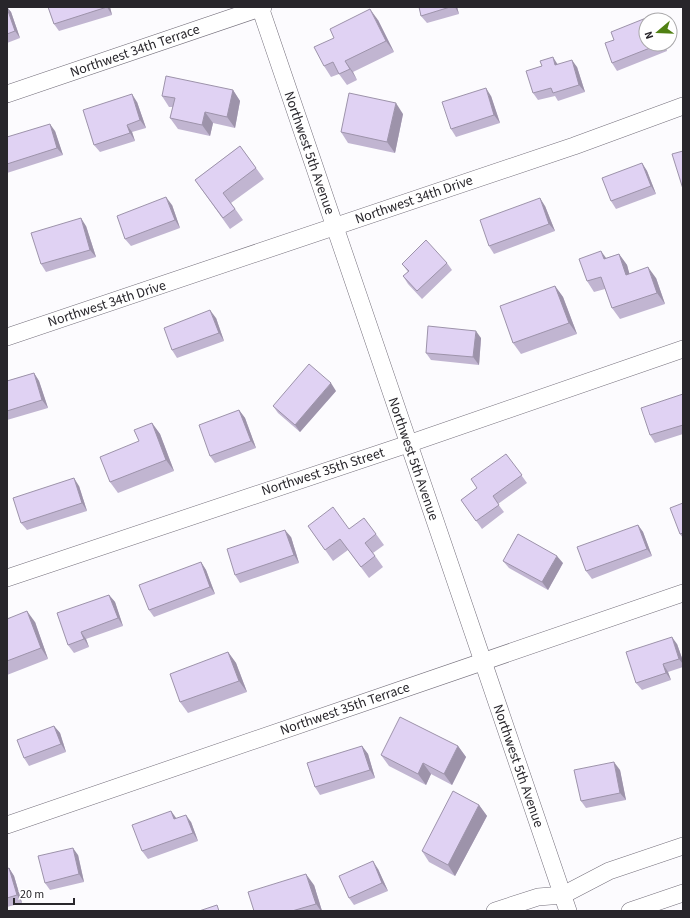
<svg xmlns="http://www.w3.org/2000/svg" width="690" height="918" font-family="'Source Sans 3',sans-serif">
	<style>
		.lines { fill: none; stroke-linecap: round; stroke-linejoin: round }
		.street-casing { stroke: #75707c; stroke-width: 18 }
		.street { stroke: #fff; stroke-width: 17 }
		.wall { fill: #c1b5d1 }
		.shaded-wall { fill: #9d93aa }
		.building { fill: #e0d2f3; stroke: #9d93aa }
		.labels { text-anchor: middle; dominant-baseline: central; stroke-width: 4; stroke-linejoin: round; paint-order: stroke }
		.street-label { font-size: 14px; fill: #28262b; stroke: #fff }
	</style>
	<rect width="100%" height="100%" fill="#fcfbfe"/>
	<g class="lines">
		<defs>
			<g id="street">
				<polyline points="260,7 568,911"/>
				<polyline points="7,94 263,7"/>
				<polyline points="7,337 574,146 683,106"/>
				<polyline points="7,578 408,444 683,349"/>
				<polyline points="7,825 683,593"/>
				<polyline points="495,911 538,897 563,895 609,871 683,846"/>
				<polyline points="630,911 683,893"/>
			</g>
		</defs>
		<use href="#street" class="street-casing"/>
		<use href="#street" class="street"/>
	</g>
	<g class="wall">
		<polygon points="7,7 11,12 20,38 7,43"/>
		<polygon points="48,7 110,7 112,15 59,31 54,24"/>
		<polygon points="419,7 457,7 459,14 427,23 421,16"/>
		<polygon points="651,16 654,20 646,20 646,44 664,44 667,51 617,71 612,63 614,40"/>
		<polygon points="378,20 394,52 353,72 357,80 347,85 339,74 331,77 324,66"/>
		<polygon points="558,64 577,67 585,92 558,101 555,96 538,100 533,93"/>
		<polygon points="233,90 240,101 235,128 213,123 210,136 178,129 170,118 173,107 169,107 162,96"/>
		<polygon points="491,96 500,123 456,137 451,129"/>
		<polygon points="137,102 146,128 132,132 135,141 100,152 94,145"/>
		<polygon points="403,114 395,153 348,143 341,132"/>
		<polygon points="55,131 63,155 7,173 7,137"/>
		<polygon points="240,146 264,179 231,203 243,220 230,229 195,180"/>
		<polygon points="642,163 647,171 656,194 616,209 611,201"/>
		<polygon points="172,205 180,228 131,246 125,239"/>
		<polygon points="545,206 555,231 494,254 489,246"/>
		<polygon points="86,226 96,257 46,272 41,264"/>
		<polygon points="619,254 627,265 629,274 656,278 665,304 620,319 612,308 605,289 594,292 587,281 606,258"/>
		<polygon points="447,263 452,270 422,299 408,284 403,276 408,272 402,264"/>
		<polygon points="555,286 563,297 577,334 521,354 513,343"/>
		<polygon points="216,318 224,341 177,358 172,350"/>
		<polygon points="481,338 479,365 431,360 426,353"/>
		<polygon points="34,373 39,381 48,408 7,420 7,381"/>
		<polygon points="336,391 300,432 278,413 273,406"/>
		<polygon points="683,394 683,434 655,443 650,435"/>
		<polygon points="239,410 245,418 256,448 215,463 210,456"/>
		<polygon points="152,423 160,434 174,471 118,493 110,482"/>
		<polygon points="506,454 527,483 498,504 504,512 482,529 461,500 477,488"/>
		<polygon points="79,486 87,511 27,530 21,523"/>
		<polygon points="683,503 683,538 680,534"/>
		<polygon points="638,525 643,532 652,556 592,579 586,571"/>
		<polygon points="308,526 349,529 376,534 384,545 373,553 383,567 369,578 348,550 333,561"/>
		<polygon points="291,537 299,563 240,583 235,575"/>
		<polygon points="503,561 563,563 548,590 509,568"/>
		<polygon points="201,562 206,570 215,594 154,617 149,610"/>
		<polygon points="109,595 115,602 123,626 86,639 89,647 74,653 68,645"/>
		<polygon points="7,619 35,622 48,659 7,675"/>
		<polygon points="677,644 683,661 683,667 668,672 671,680 642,690 636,683"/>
		<polygon points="228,652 236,663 247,692 188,713 180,702"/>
		<polygon points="54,726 60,733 66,752 29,766 24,758"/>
		<polygon points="362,746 368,754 375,778 320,795 315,787"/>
		<polygon points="458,746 466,757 452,785 431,774 426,785 389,766 381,755"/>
		<polygon points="620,770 626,800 586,808 581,801"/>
		<polygon points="479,805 487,816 455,876 429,862 422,851"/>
		<polygon points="171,811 176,818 191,822 198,841 148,859 142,851"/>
		<polygon points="78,855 84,882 50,890 45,883"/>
		<polygon points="9,868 14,876 22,903 7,907 7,869"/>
		<polygon points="378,869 388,891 354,905 349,898"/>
		<polygon points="314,885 322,911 254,911"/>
	</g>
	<g class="shaded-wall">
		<polygon points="7,7 11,12 20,38 15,31"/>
		<polygon points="107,7 110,7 112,15"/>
		<polygon points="455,7 457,7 459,14"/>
		<polygon points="370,9 378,20 394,52 386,41"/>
		<polygon points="662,44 664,44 667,51"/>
		<polygon points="553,57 558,65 555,65"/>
		<polygon points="572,60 577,67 585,92 579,85"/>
		<polygon points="345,61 353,72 357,80 350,69"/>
		<polygon points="486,88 491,96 500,123 494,115"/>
		<polygon points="233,90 240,101 235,128 227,117"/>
		<polygon points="132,94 137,102 146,128 140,120"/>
		<polygon points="396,103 403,114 395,153 387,142"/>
		<polygon points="205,112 213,123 210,136 202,125"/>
		<polygon points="50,124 55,131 63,155 57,148"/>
		<polygon points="127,125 132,132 135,141 130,133"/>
		<polygon points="642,163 647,171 656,194 651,186"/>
		<polygon points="166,197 172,205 180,228 175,220"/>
		<polygon points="540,198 545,206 555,231 549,224"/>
		<polygon points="81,218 86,226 96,257 90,250"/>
		<polygon points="601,251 609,262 604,259"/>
		<polygon points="619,254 627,265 633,286 626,275"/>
		<polygon points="648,267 656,278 665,304 657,293"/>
		<polygon points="555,286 563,297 577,334 569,323"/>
		<polygon points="210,310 216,318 224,341 219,333"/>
		<polygon points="476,331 481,338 479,365 473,357"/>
		<polygon points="34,373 39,381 48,408 42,400"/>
		<polygon points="331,383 336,391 300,432 295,425"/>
		<polygon points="239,410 245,418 256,448 251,441"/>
		<polygon points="152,423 160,434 174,471 166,460"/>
		<polygon points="74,478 79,486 87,511 82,503"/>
		<polygon points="638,525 643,532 652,556 647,549"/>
		<polygon points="285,530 291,537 299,563 294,555"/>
		<polygon points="557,556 563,563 548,590 542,582"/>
		<polygon points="201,562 206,570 215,594 210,587"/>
		<polygon points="109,595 115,602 123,626 118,618"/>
		<polygon points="27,611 35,622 48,659 41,648"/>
		<polygon points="81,632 86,639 89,647 84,639"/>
		<polygon points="672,637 677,644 683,661 683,664 679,659"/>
		<polygon points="228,652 236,663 247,692 239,681"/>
		<polygon points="663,664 668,672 671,680 666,673"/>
		<polygon points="54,726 60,733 66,752 61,744"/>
		<polygon points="362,746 368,754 375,778 370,770"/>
		<polygon points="458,746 466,757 452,785 444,774"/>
		<polygon points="614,762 620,770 626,800 620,793"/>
		<polygon points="423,763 431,774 426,785 418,774"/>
		<polygon points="479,805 487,816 455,876 448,865"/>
		<polygon points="171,811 176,818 174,819"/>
		<polygon points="186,815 191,822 198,841 193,833"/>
		<polygon points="73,848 78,855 84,882 79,874"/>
		<polygon points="373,861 378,869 388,891 382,883"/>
		<polygon points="9,868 14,876 22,903 17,895"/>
		<polygon points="306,874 314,885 322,911 321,911 316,904"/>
	</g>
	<g class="building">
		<polygon points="48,7 107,7 54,24"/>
		<polygon points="419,7 450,7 421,16"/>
		<polygon points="7,8 15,31 7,34"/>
		<polygon points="370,9 386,41 345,61 350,69 339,74 333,62 324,66 314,47 334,38 330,29"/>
		<polygon points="651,16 653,20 646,20 646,44 660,44 612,63 605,43 614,40 611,32"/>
		<polygon points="553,57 555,65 572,60 579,85 553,93 551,88 533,93 526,71 542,66 540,61"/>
		<polygon points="166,76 233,90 227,117 205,112 202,125 170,118 175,98 162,96"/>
		<polygon points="486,88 494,115 451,129 442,102"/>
		<polygon points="349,93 396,103 387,142 341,132"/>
		<polygon points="132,94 140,120 127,125 130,133 94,145 83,110"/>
		<polygon points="50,124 57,148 7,164 7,137"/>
		<polygon points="240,146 256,168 223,193 235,209 223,218 195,180"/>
		<polygon points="683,151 683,189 672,154"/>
		<polygon points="642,163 651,186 611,201 602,178"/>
		<polygon points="166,197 175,220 125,239 117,216"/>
		<polygon points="540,198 549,224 489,246 480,220"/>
		<polygon points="81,218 90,250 41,264 31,233"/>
		<polygon points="426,240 447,263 417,291 403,276 409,271 402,264"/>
		<polygon points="601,251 604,259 619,254 626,275 648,267 657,293 612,308 601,277 587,281 579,259"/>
		<polygon points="555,286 569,323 513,343 500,306"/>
		<polygon points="210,310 219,333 172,350 164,328"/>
		<polygon points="428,326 476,331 473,357 426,353"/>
		<polygon points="309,364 331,383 295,425 273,406"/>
		<polygon points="34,373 42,400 7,411 7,381"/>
		<polygon points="683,394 683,425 650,435 641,408"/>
		<polygon points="239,410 251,441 210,456 199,425"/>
		<polygon points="152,423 166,460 110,482 100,457 139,441 134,430"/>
		<polygon points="506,454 522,475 493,496 499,505 476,521 461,500 477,488 471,479"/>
		<polygon points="74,478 82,503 21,523 13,498"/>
		<polygon points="683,503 683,533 680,534 670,508"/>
		<polygon points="333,507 349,529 364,518 376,534 365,543 375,556 361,567 340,539 325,550 308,526"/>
		<polygon points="638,525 647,549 586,571 577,547"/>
		<polygon points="285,530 294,555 235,575 227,549"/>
		<polygon points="518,534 557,556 542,582 503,561"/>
		<polygon points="201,562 210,587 149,610 139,585"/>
		<polygon points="109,595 118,618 81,632 84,639 68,645 57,613"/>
		<polygon points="27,611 41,648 7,661 7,619"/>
		<polygon points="672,637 679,659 663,664 666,673 636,683 626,652"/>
		<polygon points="228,652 239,681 180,702 170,674"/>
		<polygon points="400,717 458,746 444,774 423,763 418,774 381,755"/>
		<polygon points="54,726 61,744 24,758 17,740"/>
		<polygon points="362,746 370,770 315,787 307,763"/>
		<polygon points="614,762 620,793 581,801 574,770"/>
		<polygon points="453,791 479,805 448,865 422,851"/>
		<polygon points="171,811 174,819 186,815 193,833 142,851 132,825"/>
		<polygon points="73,848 79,874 45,883 38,856"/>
		<polygon points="373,861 382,883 349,898 339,876"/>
		<polygon points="9,868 17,895 7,898 7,869"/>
		<polygon points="306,874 316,904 292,911 254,911 248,892"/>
		<polygon points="217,905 219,911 199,911"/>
	</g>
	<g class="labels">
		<g class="street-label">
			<text transform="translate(135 51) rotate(-19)">Northwest 34th Terrace</text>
			<text transform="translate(309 153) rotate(71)">Northwest 5th Avenue</text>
			<text transform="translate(414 200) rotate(-19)">Northwest 34th Drive</text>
			<text transform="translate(107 304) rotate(-18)">Northwest 34th Drive</text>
			<text transform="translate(413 459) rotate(71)">Northwest 5th Avenue</text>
			<text transform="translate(323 472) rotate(-18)">Northwest 35th Street</text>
			<text transform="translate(345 709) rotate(-19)">Northwest 35th Terrace</text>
			<text transform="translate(518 766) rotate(71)">Northwest 5th Avenue</text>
		</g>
	</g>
	<rect width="690" height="918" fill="none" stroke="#28262b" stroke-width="16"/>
	<g transform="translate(658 32) rotate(251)"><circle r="19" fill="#ffffff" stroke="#a9a8aa"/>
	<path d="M0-3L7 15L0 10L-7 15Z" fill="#508113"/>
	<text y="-6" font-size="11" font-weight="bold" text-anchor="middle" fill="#28262b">N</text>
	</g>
	<path d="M14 898v6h60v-6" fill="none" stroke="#28262b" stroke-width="2"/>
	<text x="20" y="898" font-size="12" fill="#28262b" stroke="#ffffff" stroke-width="3" paint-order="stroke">20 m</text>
</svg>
